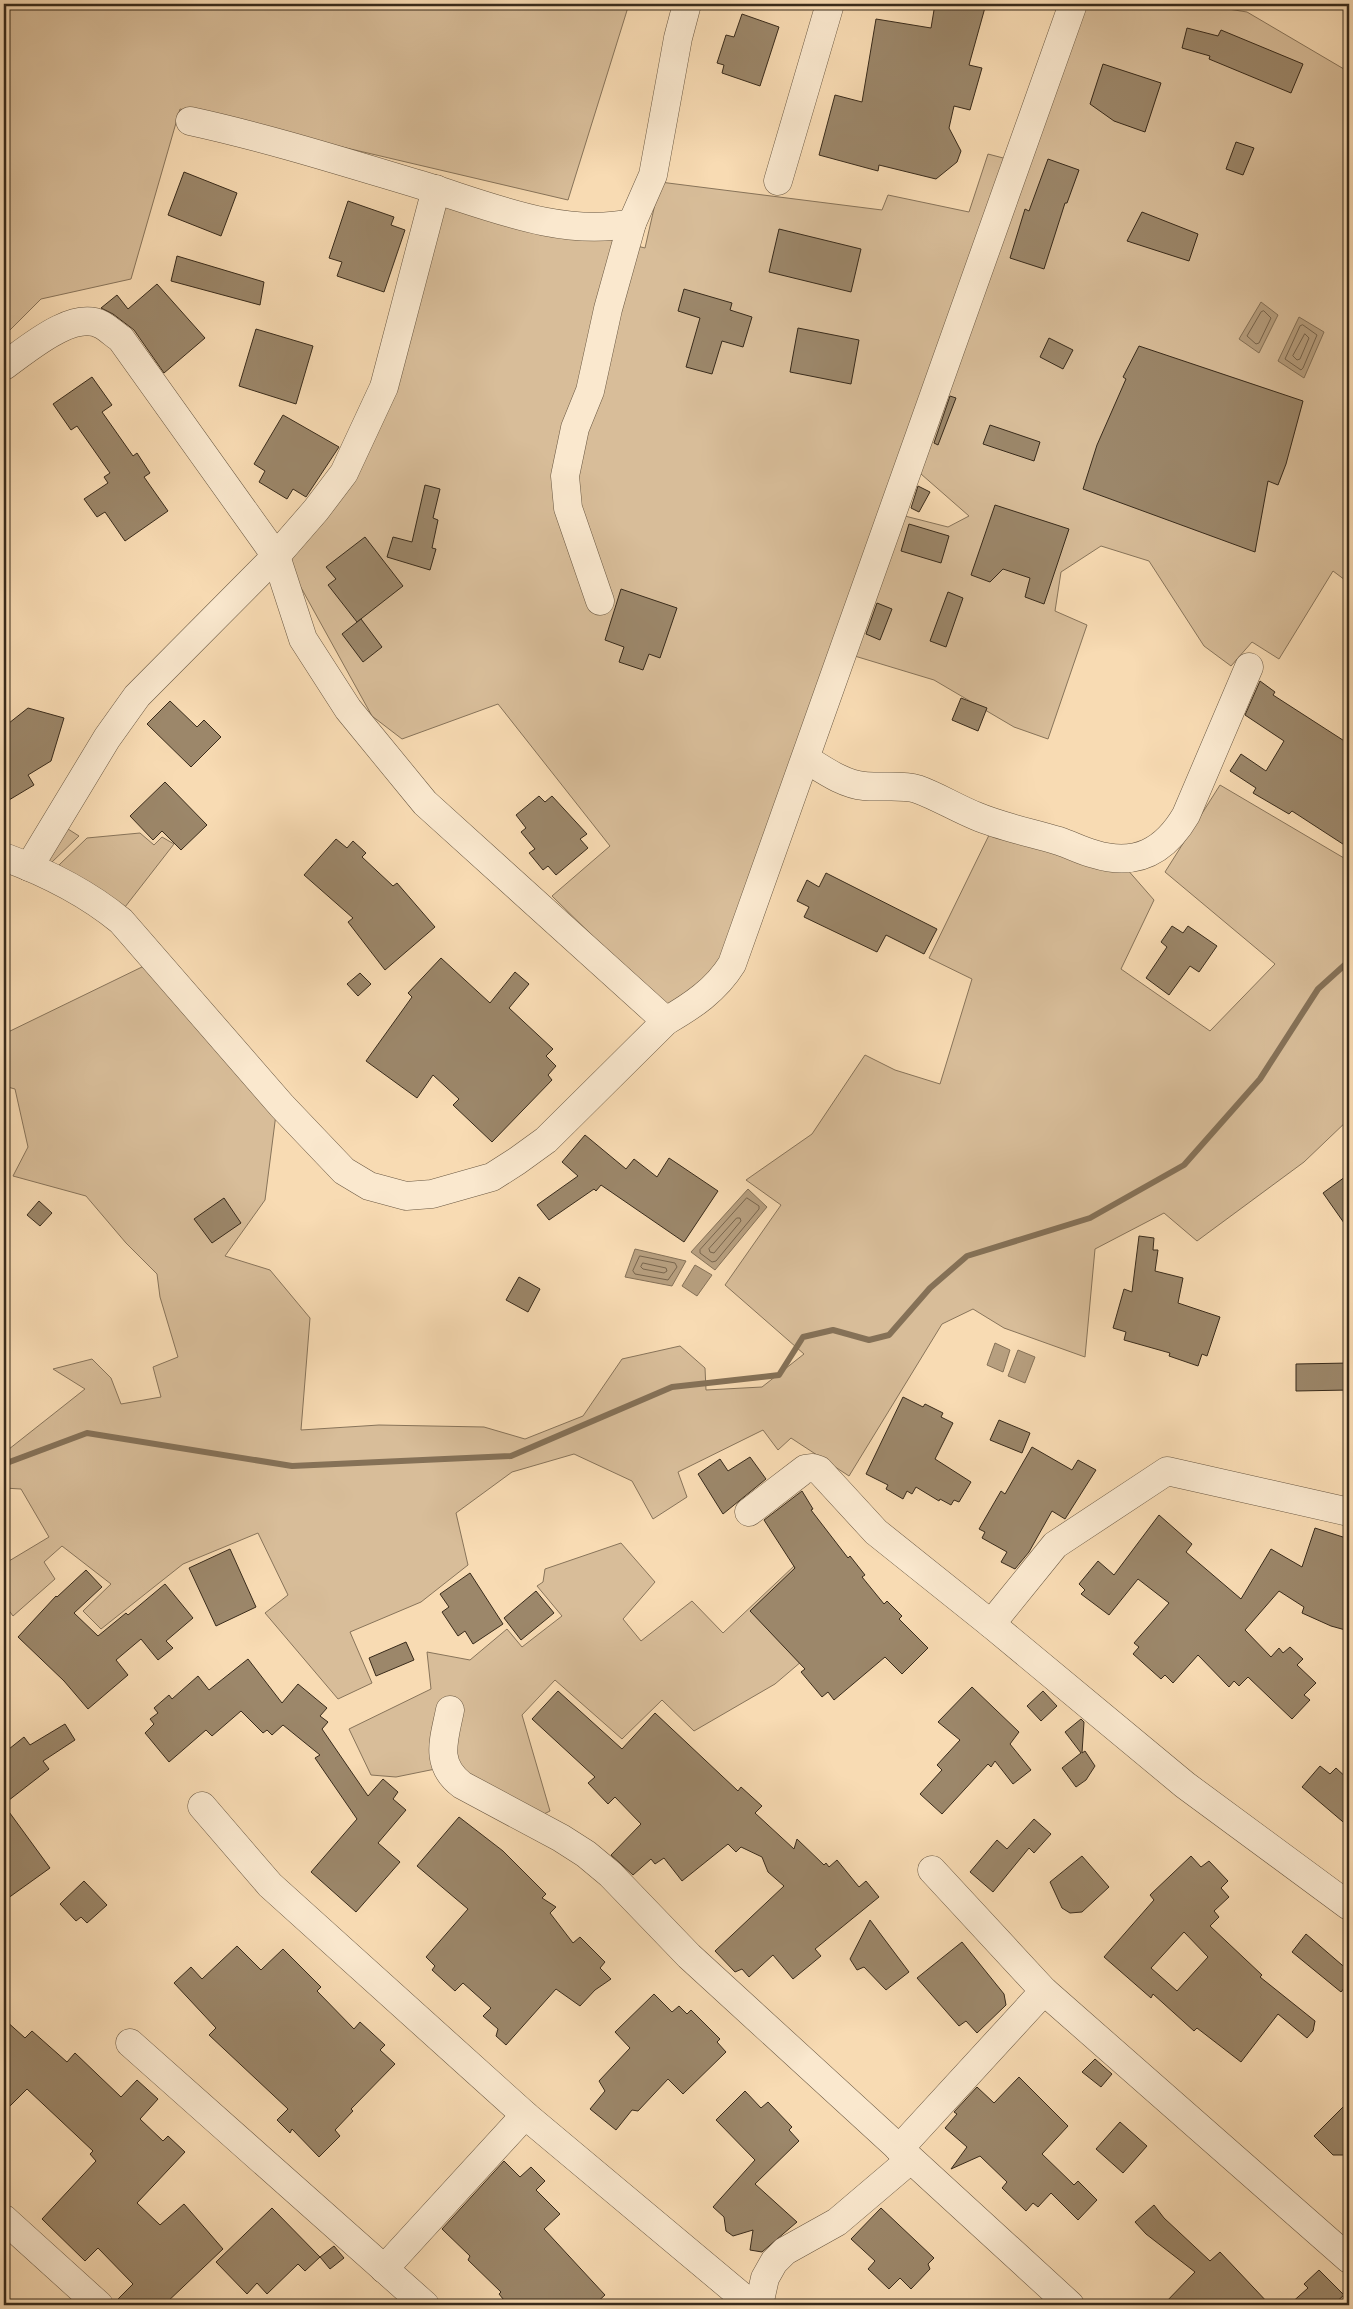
<svg xmlns="http://www.w3.org/2000/svg" width="1353" height="2309" font-family="'Gentium Book Plus',serif">
	<style>
		.green { fill: #d8bd99; stroke: #88745a }
		.water { fill: #b79f7f; stroke: #857157 }
		.lines { fill: none; stroke-linecap: round; stroke-linejoin: round }
		.shore { stroke: #78654d; stroke-width: 1 }
		.stream { stroke: #857157; stroke-width: 6 }
		.building { fill: #9c876a; stroke: #392b1b; fill-rule: evenodd }
		.minor-casing { stroke: #695741; stroke-width: 29 }
		.minor { stroke: #fae8ce; stroke-width: 28 }
	</style>
	<rect width="100%" height="100%" fill="#f8dbb3"/>
	<filter id="stains"><feTurbulence type="fractalNoise" baseFrequency=".004" numOctaves="4"/><feColorMatrix values="0 0 0 0 .2 0 0 0 0 .09 0 0 0 0 .02 0 0 0 .5 -.17"/></filter>
	<radialGradient id="worn" r=".72"><stop offset=".6" stop-color="#630" stop-opacity="0"/><stop offset="1" stop-color="#630" stop-opacity=".3"/></radialGradient>
	<g class="green">
		<polygon points="4,4 629,4 568,200 180,109 131,279 41,299 4,336"/>
		<polygon points="1082,4 1197,4 1247,12 1349,72 1349,583 1333,571 1279,659 1252,642 1231,666 1204,646 1149,561 1101,546 1061,572 1055,611 1087,625 1048,739 1014,727 934,680 848,654 901,515 948,527 969,516 913,467"/>
		<polygon points="988,154 1007,159 726,951 705,985 677,1006 662,1004 552,896 610,846 498,704 402,739 372,716 288,564 347,488 446,199 645,248 660,182 882,210 888,195 969,212"/>
		<polygon points="1220,785 1349,861 1349,1119 1304,1162 1197,1241 1164,1213 1095,1249 1085,1357 1004,1328 973,1309 942,1324 849,1476 791,1438 778,1450 763,1430 678,1472 687,1497 653,1519 632,1481 574,1454 512,1472 456,1513 468,1565 421,1602 350,1632 372,1683 338,1699 265,1613 288,1595 258,1533 183,1564 101,1629 83,1611 111,1584 62,1546 44,1562 55,1579 13,1616 4,1604 4,1564 49,1537 21,1489 4,1488 4,1453 85,1389 53,1369 92,1359 111,1378 121,1404 161,1397 153,1367 178,1357 160,1297 157,1274 126,1243 86,1196 13,1176 28,1147 15,1089 4,1086 4,1034 144,966 276,1114 265,1200 225,1256 270,1270 310,1318 301,1430 379,1425 484,1427 525,1439 583,1416 622,1359 680,1346 705,1368 706,1390 762,1387 804,1354 725,1285 781,1205 746,1180 812,1134 865,1055 895,1070 940,1084 972,979 929,958 992,829 1126,868 1154,900 1121,969 1210,1031 1275,964 1165,872"/>
		<polygon points="68,829 79,836 51,863 44,861"/>
		<polygon points="140,833 154,845 162,837 174,844 125,907 59,865 87,838"/>
		<polygon points="621,1543 655,1582 623,1619 641,1641 692,1601 723,1633 794,1566 842,1627 775,1684 694,1731 662,1700 622,1739 555,1680 522,1715 550,1811 538,1817 455,1765 396,1777 371,1775 349,1729 431,1689 427,1652 470,1660 507,1629 522,1647 562,1616 537,1586 543,1582 545,1569"/>
	</g>
	<g class="water">
		<polygon points="1261,302 1278,315 1259,353 1239,339"/>
		<polygon points="1299,317 1324,332 1304,378 1278,361"/>
		<polygon points="748,1189 767,1207 715,1270 691,1252"/>
		<polygon points="635,1249 686,1261 672,1286 625,1277"/>
		<polygon points="695,1265 712,1275 697,1296 682,1286"/>
		<polygon points="995,1343 1010,1350 1003,1372 987,1365"/>
		<polygon points="1018,1350 1035,1357 1025,1383 1008,1376"/>
	</g>
	<g class="lines">
		<g class="shore">
			<polygon points="1264,311 1271,318 1259,343 1256,344 1247,336 1261,312"/>
			<polygon points="1303,325 1317,335 1303,368 1301,370 1285,359 1300,326"/>
			<polygon points="1305,334 1309,338 1300,359 1297,360 1293,356"/>
			<polygon points="747,1198 759,1206 759,1209 716,1261 712,1262 700,1253 700,1250"/>
			<polygon points="737,1218 740,1218 741,1221 714,1253 710,1252 709,1249"/>
			<polygon points="640,1256 675,1263 677,1267 668,1280 635,1274 633,1271"/>
			<polygon points="643,1263 666,1268 667,1271 664,1273 643,1269 641,1267"/>
		</g>
		<polyline class="stream" points="4,1464 87,1433 292,1466 511,1456 672,1387 779,1375 803,1337 833,1330 869,1340 889,1335 930,1288 967,1256 1090,1218 1184,1165 1260,1079 1318,989 1349,961"/>
	</g>
	<g class="building">
		<polygon points="935,4 986,4 969,65 982,68 970,110 954,106 949,128 961,151 957,162 936,179 879,165 878,171 819,155 835,95 862,102 876,19 931,28"/>
		<polygon points="742,14 779,27 760,86 722,73 724,65 717,63 726,35 734,37"/>
		<polygon points="1187,28 1218,36 1221,30 1303,64 1291,93 1209,59 1210,56 1182,48"/>
		<polygon points="1103,64 1161,83 1145,132 1114,121 1090,104"/>
		<polygon points="1236,142 1254,148 1243,175 1226,169"/>
		<polygon points="1048,159 1079,170 1067,203 1065,203 1044,269 1010,258 1025,209 1029,211"/>
		<polygon points="184,172 237,193 221,236 168,215"/>
		<polygon points="348,201 394,217 391,225 405,230 384,292 337,276 342,262 329,258"/>
		<polygon points="1142,212 1198,234 1189,261 1127,241"/>
		<polygon points="779,229 861,249 851,292 769,272"/>
		<polygon points="177,256 264,282 260,305 171,281"/>
		<polygon points="157,284 205,338 164,373 134,330 113,314 101,308 117,295 128,309"/>
		<polygon points="684,289 732,303 730,310 752,317 743,347 722,341 712,374 686,367 700,318 678,311"/>
		<polygon points="798,328 859,340 851,384 790,372"/>
		<polygon points="256,329 313,346 296,404 239,386"/>
		<polygon points="1049,338 1073,350 1063,369 1040,357"/>
		<polygon points="1139,346 1303,401 1286,464 1278,485 1268,481 1255,552 1083,489 1097,445 1126,379 1123,377"/>
		<polygon points="92,377 112,405 102,412 133,456 137,453 150,473 144,477 168,511 125,541 105,512 97,517 84,499 108,483 104,477 110,473 77,426 71,430 53,404"/>
		<polygon points="950,396 956,398 938,445 934,443"/>
		<polygon points="283,415 339,447 306,497 293,489 287,499 259,482 265,471 254,464"/>
		<polygon points="990,425 1040,442 1034,461 983,444"/>
		<polygon points="425,485 440,489 433,518 438,520 432,548 436,549 430,570 387,557 393,537 412,542"/>
		<polygon points="918,486 930,492 919,512 911,508"/>
		<polygon points="995,505 1069,529 1044,604 1025,597 1030,578 1003,569 990,582 971,575"/>
		<polygon points="909,524 949,536 941,563 901,551"/>
		<polygon points="365,537 403,586 357,622 328,585 336,579 326,567"/>
		<polygon points="621,589 677,608 660,658 649,654 643,670 619,662 624,647 605,640"/>
		<polygon points="948,592 963,598 946,647 930,641"/>
		<polygon points="877,603 892,609 880,640 866,634"/>
		<polygon points="361,619 382,647 363,662 342,634"/>
		<polygon points="1260,681 1275,692 1273,695 1349,744 1349,848 1292,811 1289,814 1253,793 1256,788 1230,771 1241,754 1266,771 1284,741 1245,715"/>
		<polygon points="961,698 987,708 978,731 952,720"/>
		<polygon points="170,701 197,727 204,720 221,737 191,767 147,724"/>
		<polygon points="28,708 64,718 51,761 28,775 34,785 9,800 4,790 4,727"/>
		<polygon points="165,782 207,825 181,850 162,831 153,840 130,816"/>
		<polygon points="539,796 545,802 552,796 587,834 580,839 588,848 556,875 548,866 543,870 529,853 535,849 521,832 526,828 516,815"/>
		<polygon points="336,839 347,848 353,841 366,853 362,857 393,886 397,883 435,927 385,970 348,922 353,918 304,875"/>
		<polygon points="826,873 937,929 924,954 886,935 877,952 804,917 809,907 797,901 807,880 819,887"/>
		<polygon points="1172,926 1183,933 1188,926 1217,946 1199,972 1190,966 1169,995 1146,978 1167,947 1161,942"/>
		<polygon points="441,958 490,1003 515,972 529,984 509,1008 553,1049 546,1056 556,1066 548,1075 552,1080 492,1142 453,1105 459,1099 433,1075 417,1098 366,1061 412,997 408,993"/>
		<polygon points="360,973 371,984 358,996 347,984"/>
		<polygon points="585,1135 626,1169 634,1159 657,1177 669,1158 718,1191 684,1242 601,1185 596,1191 594,1189 549,1220 537,1205 578,1176 562,1162"/>
		<polygon points="1349,1174 1349,1230 1323,1193"/>
		<polygon points="224,1198 241,1223 212,1243 194,1219"/>
		<polygon points="39,1201 52,1213 40,1226 27,1215"/>
		<polygon points="1139,1236 1154,1238 1153,1250 1158,1250 1155,1271 1183,1278 1178,1303 1220,1317 1207,1356 1202,1354 1198,1366 1169,1356 1170,1353 1124,1340 1126,1332 1113,1328 1124,1289 1132,1292"/>
		<polygon points="519,1277 540,1289 528,1312 506,1300"/>
		<polygon points="1349,1363 1349,1390 1296,1391 1296,1364"/>
		<polygon points="903,1397 923,1407 925,1404 943,1413 941,1417 953,1423 935,1459 971,1482 959,1502 954,1500 951,1505 940,1499 939,1501 916,1487 912,1494 907,1491 903,1499 886,1489 888,1485 866,1474"/>
		<polygon points="999,1420 1030,1433 1022,1453 990,1440"/>
		<polygon points="1032,1447 1072,1470 1078,1460 1096,1470 1065,1519 1052,1511 1029,1552 1015,1569 1001,1562 1007,1552 982,1538 985,1532 979,1529 1001,1491 1005,1494"/>
		<polygon points="750,1457 766,1479 723,1514 698,1474 720,1459 728,1471"/>
		<polygon points="802,1491 813,1509 811,1510 848,1558 850,1556 865,1575 862,1577 884,1604 887,1601 902,1616 899,1619 928,1648 902,1674 885,1657 834,1700 828,1692 822,1697 801,1672 805,1669 750,1611 795,1568 764,1520"/>
		<polygon points="1159,1515 1192,1544 1186,1552 1241,1599 1271,1549 1302,1567 1315,1528 1349,1539 1349,1631 1331,1626 1302,1613 1304,1607 1279,1591 1245,1630 1271,1657 1279,1648 1283,1653 1290,1647 1303,1659 1297,1665 1316,1683 1304,1695 1310,1700 1292,1719 1248,1677 1239,1686 1234,1681 1229,1687 1198,1655 1173,1683 1165,1675 1161,1679 1133,1654 1139,1647 1134,1643 1169,1603 1138,1579 1109,1615 1081,1594 1085,1590 1079,1584 1098,1561 1114,1575"/>
		<polygon points="230,1549 256,1607 216,1626 189,1568"/>
		<polygon points="86,1570 102,1587 74,1613 98,1636 126,1613 128,1615 165,1584 193,1618 166,1641 173,1648 158,1660 141,1639 116,1660 128,1675 88,1709 64,1681 18,1637 56,1596 57,1597"/>
		<polygon points="470,1573 503,1624 473,1644 465,1631 458,1636 442,1612 449,1607 440,1594"/>
		<polygon points="536,1591 554,1613 521,1640 504,1618"/>
		<polygon points="406,1642 414,1660 376,1676 369,1658"/>
		<polygon points="248,1659 282,1703 298,1684 327,1708 320,1716 328,1722 322,1729 368,1796 383,1779 398,1792 393,1799 406,1810 378,1843 400,1862 356,1912 311,1872 357,1819 315,1758 320,1755 283,1725 272,1735 267,1730 263,1733 241,1711 212,1736 206,1730 169,1762 145,1733 154,1724 150,1719 158,1713 154,1708 169,1695 172,1699 198,1676 209,1690"/>
		<polygon points="972,1687 1019,1732 1010,1744 1031,1770 1013,1784 995,1761 991,1767 988,1764 942,1814 920,1794 942,1770 937,1765 960,1740 938,1722"/>
		<polygon points="558,1691 622,1749 655,1713 738,1791 741,1787 762,1806 755,1813 794,1849 797,1839 824,1865 826,1863 829,1867 837,1860 859,1887 866,1881 879,1897 815,1949 821,1956 793,1979 773,1955 749,1977 742,1969 735,1972 715,1951 784,1886 768,1872 762,1857 741,1847 736,1852 728,1844 682,1881 664,1858 655,1864 651,1859 633,1875 611,1855 641,1824 615,1797 608,1804 588,1783 595,1777 532,1719"/>
		<polygon points="1043,1691 1057,1706 1041,1721 1027,1706"/>
		<polygon points="1081,1719 1084,1722 1082,1753 1085,1751 1095,1766 1086,1780 1076,1787 1062,1768 1081,1753 1065,1732"/>
		<polygon points="65,1724 75,1740 43,1761 49,1769 4,1804 4,1753 24,1737 30,1745"/>
		<polygon points="1320,1766 1330,1774 1336,1768 1349,1780 1349,1827 1302,1787"/>
		<polygon points="4,1805 50,1868 4,1901"/>
		<polygon points="459,1817 503,1851 546,1894 542,1898 556,1907 550,1913 573,1943 580,1937 605,1962 600,1968 611,1979 595,1990 580,2006 556,1989 506,2045 496,2036 498,2029 483,2016 491,2008 463,1983 455,1991 432,1970 435,1966 426,1957 468,1909 417,1866"/>
		<polygon points="1034,1819 1051,1834 1034,1853 1029,1848 993,1892 970,1872 997,1840 1007,1849"/>
		<polygon points="1082,1856 1109,1887 1082,1912 1070,1913 1062,1908 1050,1882"/>
		<path d="M1191 1856 1201 1867 1209 1861 1228 1881 1221 1888 1229 1897 1214 1911 1219 1917 1210 1926 1262 1975 1260 1977 1315 2021 1313 2031 1307 2038 1278 2014 1241 2062 1197 2028 1194 2031 1153 1994 1151 1998 1104 1957 1154 1900 1150 1895ZM1184 1932 1208 1957 1177 1991 1151 1968Z"/>
		<polygon points="84,1881 107,1905 87,1923 81,1917 76,1921 60,1904"/>
		<polygon points="870,1920 909,1972 886,1990 864,1967 857,1970 850,1959"/>
		<polygon points="1306,1934 1349,1971 1349,1982 1341,1992 1292,1952"/>
		<polygon points="962,1942 1004,1994 1006,2005 977,2033 966,2021 959,2026 917,1978"/>
		<polygon points="237,1946 261,1970 283,1949 321,1987 317,1991 354,2029 360,2022 385,2045 380,2050 395,2064 351,2109 353,2111 335,2130 340,2136 319,2157 292,2129 290,2133 277,2120 288,2109 209,2035 216,2028 174,1983 191,1967 202,1979"/>
		<polygon points="654,1994 672,2012 679,2006 687,2014 691,2010 720,2039 717,2042 726,2052 683,2094 668,2079 638,2111 632,2110 616,2130 590,2109 605,2091 599,2081 630,2048 615,2032"/>
		<polygon points="4,2019 25,2038 32,2031 67,2062 75,2053 121,2097 137,2080 158,2099 140,2119 163,2141 168,2136 185,2152 137,2203 160,2225 184,2204 223,2249 164,2305 114,2305 114,2303 133,2284 98,2248 85,2261 42,2219 96,2161 90,2154 93,2151 27,2089 4,2112"/>
		<polygon points="1095,2059 1112,2074 1101,2087 1082,2072"/>
		<polygon points="1019,2077 1068,2126 1042,2154 1074,2185 1078,2181 1097,2200 1078,2220 1051,2193 1038,2207 1033,2203 1026,2211 1002,2188 1007,2182 980,2156 951,2169 967,2147 945,2128 957,2114 954,2112 977,2087 994,2103"/>
		<polygon points="745,2091 761,2108 768,2102 792,2127 789,2130 799,2141 755,2184 797,2222 762,2252 750,2250 753,2230 733,2236 726,2231 724,2217 713,2207 755,2160 716,2120"/>
		<polygon points="1349,2101 1349,2155 1333,2155 1314,2136"/>
		<polygon points="1120,2122 1147,2146 1123,2173 1096,2149"/>
		<polygon points="504,2161 520,2177 531,2167 545,2181 536,2190 560,2214 544,2229 605,2295 594,2305 508,2305 499,2294 501,2292 468,2260 470,2256 442,2229"/>
		<polygon points="1154,2205 1164,2218 1210,2261 1220,2252 1270,2305 1163,2305 1195,2272 1146,2234 1135,2222"/>
		<polygon points="272,2208 320,2257 305,2271 298,2264 267,2294 257,2283 247,2294 216,2262"/>
		<polygon points="881,2208 934,2258 928,2264 930,2269 911,2289 900,2278 889,2289 868,2269 875,2261 851,2239"/>
		<polygon points="334,2246 344,2258 330,2269 320,2257"/>
		<polygon points="1319,2270 1344,2295 1333,2305 1289,2305 1308,2288 1304,2284"/>
	</g>
	<g class="lines">
		<defs>
			<g id="minor">
				<path d="M190 121C268 138 344 162 421 185 487 205 561 238 632 223"/>
				<polyline points="778,181 830,4"/>
				<path d="M4 366C27 350 73 309 102 325 109 329 115 335 121 339L276 556 303 639 348 709 425 803 666 1021"/>
				<polyline points="600,601 568,508 565,476 575,428 590,391 608,309 632,223 653,175 678,38 687,4"/>
				<path d="M806 759C824 770 843 784 864 786 881 788 901 784 917 789 937 796 956 808 976 816 1002 827 1032 833 1059 841 1071 845 1082 851 1094 854 1136 867 1165 851 1186 815L1249 667"/>
				<path d="M4 857C45 872 87 893 121 921L282 1106 344 1171 369 1186 406 1196 432 1194 492 1177 517 1161 546 1140 666 1021C692 1006 716 990 732 964L1073 4"/>
				<polyline points="29,867 107,738 137,696 276,556 316,510 344,473 384,387 436,189"/>
				<polyline points="749,1512 805,1469 813,1468 819,1470 876,1532 991,1624 1185,1785 1349,1906"/>
				<polyline points="991,1624 1055,1545 1167,1471 1349,1512"/>
				<path d="M450 1710C444 1740 434 1764 462 1785L561 1838 586 1854 610 1874 689 1956 1070 2305"/>
				<polyline points="202,1806 270,1885 525,2115 752,2305"/>
				<polyline points="932,1870 1044,1991 1349,2259"/>
				<polyline points="130,2043 425,2305"/>
				<polyline points="899,2149 1044,1991"/>
				<polyline points="4,2219 99,2305"/>
				<polyline points="384,2269 525,2115"/>
				<polyline points="759,2305 765,2278 774,2262 785,2251 837,2222 910,2160"/>
			</g>
		</defs>
		<use href="#minor" class="minor-casing"/>
		<use href="#minor" class="minor"/>
	</g>
	<rect width="1353" height="2309" fill="none" stroke="#f8dbb3" stroke-width="20"/>
	<rect x="5" y="5" width="1343" height="2299" fill="none" stroke="#392b1b" stroke-width="2.5"/>
	<rect x="10" y="10" width="1333" height="2289" fill="none" stroke="#392b1b"/>
	<rect width="100%" height="100%" filter="url(#stains)"/>
	<rect width="100%" height="100%" fill="url(#worn)"/>
</svg>
